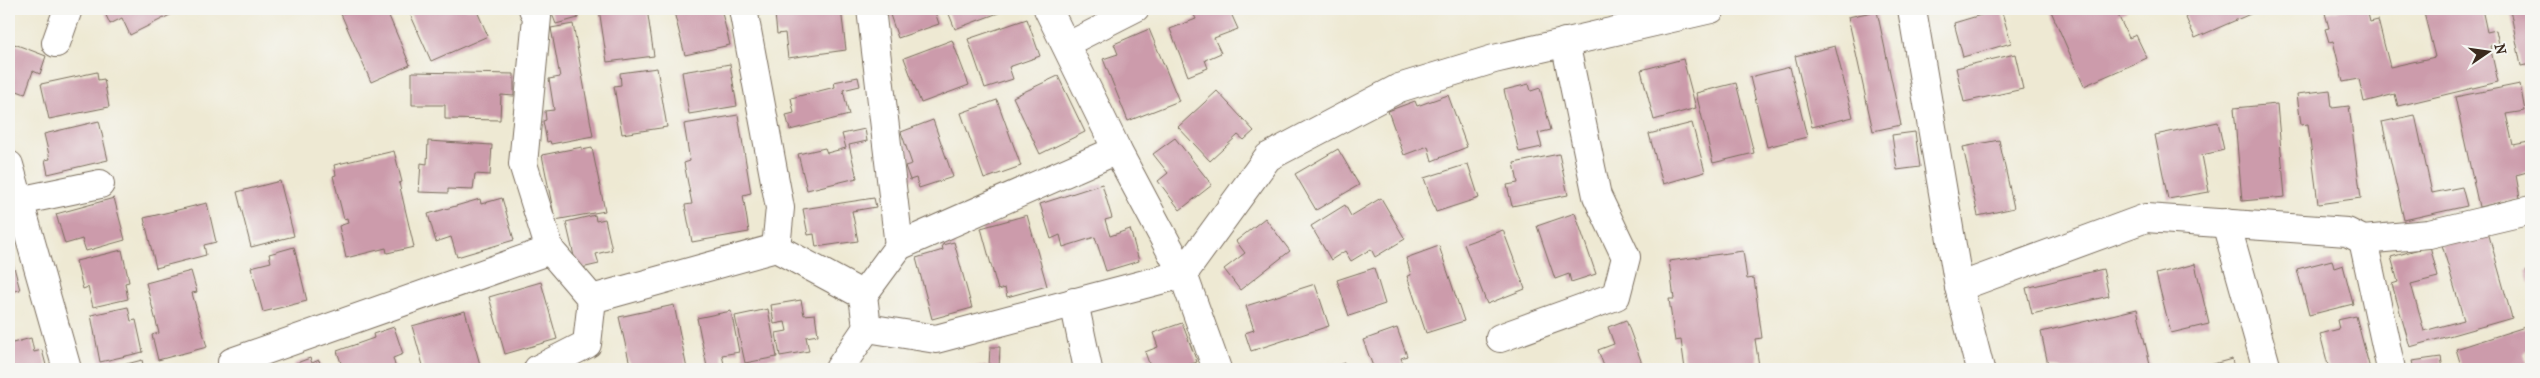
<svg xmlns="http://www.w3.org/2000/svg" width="2540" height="378" font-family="'IM FELL French Canon',serif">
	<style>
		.building { fill: #cc9bab }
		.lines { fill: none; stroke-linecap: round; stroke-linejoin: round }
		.lane-casing { stroke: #7a6d5d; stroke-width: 26 }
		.street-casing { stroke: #7a6d5d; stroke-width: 30 }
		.lane { stroke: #fff; stroke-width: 24 }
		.street { stroke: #fff; stroke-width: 28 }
	</style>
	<rect width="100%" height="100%" fill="#f6f6f2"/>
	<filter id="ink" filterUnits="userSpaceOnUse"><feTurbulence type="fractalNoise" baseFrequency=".02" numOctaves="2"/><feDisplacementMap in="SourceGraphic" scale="10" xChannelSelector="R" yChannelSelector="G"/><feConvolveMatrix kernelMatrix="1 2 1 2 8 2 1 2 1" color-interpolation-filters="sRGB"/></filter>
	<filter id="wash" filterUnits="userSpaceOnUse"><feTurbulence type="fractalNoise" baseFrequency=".0096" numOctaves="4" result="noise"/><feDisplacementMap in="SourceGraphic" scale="20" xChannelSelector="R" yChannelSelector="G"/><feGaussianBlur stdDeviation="1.12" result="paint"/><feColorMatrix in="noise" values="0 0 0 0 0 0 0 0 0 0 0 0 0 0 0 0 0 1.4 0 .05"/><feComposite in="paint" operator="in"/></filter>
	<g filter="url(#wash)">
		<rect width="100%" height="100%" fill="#eee9d3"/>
		<g id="blocks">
			<g class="building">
				<polygon points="108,9 171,9 174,13 130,35 122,18 110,24 104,11"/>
				<polygon points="354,9 386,9 410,65 371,82 341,14"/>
				<polygon points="408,9 476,9 488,36 431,61"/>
				<polygon points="550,9 577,9 578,18 556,24"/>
				<polygon points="599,9 647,9 654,56 607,62"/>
				<polygon points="689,9 721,9 730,45 685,55 674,12"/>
				<polygon points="819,9 841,9 846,50 788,58 785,33 777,34 775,14"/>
				<polygon points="888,9 934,9 939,24 898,38"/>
				<polygon points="947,9 1009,9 955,29"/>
				<polygon points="1191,9 1229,9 1238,29 1214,38 1221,53 1205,60 1208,68 1188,76 1170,29 1196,19"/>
				<polygon points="2001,9 2011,43 1963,57 1954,23"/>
				<polygon points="2050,9 2126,9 2127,11 2118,15 2129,38 2136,35 2147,58 2084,86"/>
				<polygon points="2182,9 2256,9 2257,11 2195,38"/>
				<polygon points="2342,9 2367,9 2370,22 2378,20 2390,67 2435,57 2423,9 2482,9 2487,32 2496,30 2499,44 2490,46 2498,82 2398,106 2395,94 2364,102 2359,79 2343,82 2333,41 2329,42 2325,29 2329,28 2325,13"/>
				<polygon points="2510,9 2531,9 2531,64 2521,66"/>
				<polygon points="1877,11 1901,125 1873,131 1848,17"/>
				<polygon points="1027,19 1040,56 1009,67 1013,79 985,88 968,39"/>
				<polygon points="573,24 593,136 551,144 550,141 547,142 543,121 546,120 545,111 554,110 549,79 560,77 551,28"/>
				<polygon points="1149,29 1179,101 1128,121 1103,59 1118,54 1114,44"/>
				<polygon points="952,40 969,85 921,103 904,58"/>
				<polygon points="9,42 46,56 40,74 33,71 25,94 9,88"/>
				<polygon points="1835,46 1853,117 1812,127 1795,56"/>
				<polygon points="2015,54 2023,89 1964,102 1956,68"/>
				<polygon points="1683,59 1696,108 1654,120 1641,70"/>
				<polygon points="730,64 737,106 689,114 682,72"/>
				<polygon points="1790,67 1807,137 1767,147 1750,77"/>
				<polygon points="657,68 667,127 622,134 614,86 621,85 620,73"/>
				<polygon points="97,72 98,80 104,79 109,107 49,119 41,84"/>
				<polygon points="412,72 514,74 514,96 501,95 500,120 445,119 445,105 412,105"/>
				<polygon points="1058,76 1085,132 1040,154 1013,97"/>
				<polygon points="858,77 860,86 843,90 849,115 790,130 786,115 794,113 791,98 835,87 834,82"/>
				<polygon points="1736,83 1754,153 1713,163 1696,93"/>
				<polygon points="1529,84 1531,91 1540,88 1551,130 1538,133 1542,147 1519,152 1504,90"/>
				<polygon points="2520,84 2525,111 2506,114 2513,145 2529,142 2531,171 2516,175 2520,198 2479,207 2455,97"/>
				<polygon points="2330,90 2332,108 2349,106 2361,198 2318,204 2308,124 2301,125 2297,94"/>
				<polygon points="1217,91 1254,131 1244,140 1238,135 1210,161 1178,127"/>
				<polygon points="1448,95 1467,147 1432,161 1428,146 1404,155 1388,111 1415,101 1417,106"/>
				<polygon points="997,100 1021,166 984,179 961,113"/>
				<polygon points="2277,104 2285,197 2242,201 2234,108"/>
				<polygon points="738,115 751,193 743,195 749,232 692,242 685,205 692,204 684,163 690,161 684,124"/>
				<polygon points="2415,115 2432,193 2462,187 2467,206 2404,220 2382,122"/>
				<polygon points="933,120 953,177 919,188 916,178 910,180 905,166 912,164 901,132"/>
				<polygon points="99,121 108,160 48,174 45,160 50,159 44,134"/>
				<polygon points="2218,122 2224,150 2202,155 2209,192 2168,199 2155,135"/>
				<polygon points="1692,123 1705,172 1663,184 1649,134"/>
				<polygon points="865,129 867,141 849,145 857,178 807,190 798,154 825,148 827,153 846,148 842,134"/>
				<polygon points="1915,132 1920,167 1897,170 1892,135"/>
				<polygon points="1175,138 1212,185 1180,210 1158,181 1168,173 1153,154"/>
				<polygon points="1999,140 2014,208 1978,216 1963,147"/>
				<polygon points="428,141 492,145 490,175 475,174 473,190 448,189 448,193 419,192 421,163 427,164"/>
				<polygon points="582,147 582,150 592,148 605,211 555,220 542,155"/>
				<polygon points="1338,149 1359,185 1316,210 1295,174"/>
				<polygon points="394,151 402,182 399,183 414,247 387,253 386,248 346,258 339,226 348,223 347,218 344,219 333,176 336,175 334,165"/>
				<polygon points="1559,154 1568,195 1512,206 1507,185 1518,183 1514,163"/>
				<polygon points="1468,164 1479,198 1436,212 1424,178"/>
				<polygon points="280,181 294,236 251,247 237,192"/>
				<polygon points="1102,184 1112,218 1105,220 1110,236 1130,229 1139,261 1106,271 1095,237 1063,247 1060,235 1051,239 1040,204"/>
				<polygon points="114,198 125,240 86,251 82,239 65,244 56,214"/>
				<polygon points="502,198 514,240 457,257 451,237 436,242 428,214 480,199 481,204"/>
				<polygon points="874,198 876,207 852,211 858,241 816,247 814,234 808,235 803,209"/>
				<polygon points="1381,198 1405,239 1375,257 1371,249 1351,261 1345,251 1331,260 1311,226 1345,205 1351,216"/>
				<polygon points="207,203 216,242 204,245 206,255 156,268 144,218"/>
				<polygon points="1575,213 1596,274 1571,282 1569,274 1555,279 1537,226"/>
				<polygon points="595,215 596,221 605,219 612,250 596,254 599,264 577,269 566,222"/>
				<polygon points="1027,215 1047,286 1007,297 1005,288 998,290 981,228"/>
				<polygon points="1265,218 1290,251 1240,290 1224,269 1245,253 1236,241"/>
				<polygon points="1503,230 1525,289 1487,304 1464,244"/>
				<polygon points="2488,232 2512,318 2410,347 2392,284 2398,282 2391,257 2430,246 2438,277 2411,284 2424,331 2464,320 2442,245"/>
				<polygon points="954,242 972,308 932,319 916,258 943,250 942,245"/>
				<polygon points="1439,246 1464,321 1426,333 1407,276 1411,275 1406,258"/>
				<polygon points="294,247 307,301 263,312 251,267 271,262 269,254"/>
				<polygon points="9,248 20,290 9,292"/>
				<polygon points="122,250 129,282 125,283 128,299 93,307 88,287 83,289 76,261"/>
				<polygon points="1743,251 1747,279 1754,278 1762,338 1755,339 1759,366 1733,369 1685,369 1681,340 1675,341 1669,299 1674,299 1669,261"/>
				<polygon points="2332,260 2334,268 2343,265 2353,304 2309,315 2297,269"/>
				<polygon points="2195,264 2209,324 2171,333 2156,274"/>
				<polygon points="1374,268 1385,304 1349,316 1337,280"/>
				<polygon points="2103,269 2109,296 2032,314 2026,288"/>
				<polygon points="2531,269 2531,287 2526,270"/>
				<polygon points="191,271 197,292 192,293 207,347 158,360 152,335 159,333 146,283"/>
				<polygon points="541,282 557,339 505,354 489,297"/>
				<polygon points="1315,284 1329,326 1251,351 1245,333 1254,330 1246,306"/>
				<polygon points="801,300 804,315 815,314 818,335 806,337 809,351 780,356 776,333 787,331 785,322 774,324 771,305"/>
				<polygon points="674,305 687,369 631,369 619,317"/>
				<polygon points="128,307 131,321 136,320 143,352 100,362 91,315"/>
				<polygon points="768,309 777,357 745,363 735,316"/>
				<polygon points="2137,309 2150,364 2126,369 2049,369 2041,332"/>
				<polygon points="465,311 481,368 424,369 412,326"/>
				<polygon points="731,311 739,352 722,355 724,364 707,367 697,318"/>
				<polygon points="2356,316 2370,369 2329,369 2320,334 2339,329 2337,320"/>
				<polygon points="1626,320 1644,369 1605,369 1598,350 1614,344 1608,327"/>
				<polygon points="1182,323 1197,362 1177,369 1151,369 1145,352 1158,347 1153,333"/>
				<polygon points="394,327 403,354 393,358 396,369 343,369 337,351 374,338 373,334"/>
				<polygon points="2525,327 2531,347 2531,350 2524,353 2529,369 2462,369 2456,349"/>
				<polygon points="1397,328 1407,356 1401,358 1405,369 1374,369 1363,340"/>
				<polygon points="31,338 34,352 42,350 47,369 9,369 9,344"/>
				<polygon points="990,347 1000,347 999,369 976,369 976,366 989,366"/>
				<polygon points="2441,357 2443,369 2414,369 2412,361"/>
				<polygon points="310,358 312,363 319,360 322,369 296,369 294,364"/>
				<polygon points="2232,359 2234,369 2195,369"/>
				<polygon points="142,360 144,369 108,369"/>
				<polygon points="1344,363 1346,369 1328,369"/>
			</g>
		</g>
	</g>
	<g filter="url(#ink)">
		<use href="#blocks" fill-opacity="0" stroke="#7a6d5d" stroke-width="1"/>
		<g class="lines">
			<defs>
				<polyline id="lane" points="1066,45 1137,9"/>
				<g id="street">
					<polyline points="533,9 537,17 523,164 550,250 592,299"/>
					<polyline points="743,9 780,208 776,248"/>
					<polyline points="871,9 899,246"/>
					<polyline points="1048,9 1117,150 1183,274 1217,369"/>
					<polyline points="1912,9 1959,287 1980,369"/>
					<polyline points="56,43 68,9"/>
					<polyline points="9,165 67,369"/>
					<polyline points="19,201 100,184"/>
					<polyline points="2226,223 2267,369"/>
					<polyline points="2363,240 2391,369"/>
					<polyline points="1959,287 2146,218 2347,232 2363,240 2429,234 2531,210"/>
					<polyline points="863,295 899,246 1117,150"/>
					<polyline points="1074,302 1088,369"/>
					<polyline points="1500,338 1616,296 1626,257 1597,196 1565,42"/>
					<polyline points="232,362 550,250"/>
					<polyline points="538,369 587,344 592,299 776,248 863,295 867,328 936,339 1183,274 1268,157 1399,88 1494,59 1711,9"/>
					<polyline points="839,369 867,328"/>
				</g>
			</defs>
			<use href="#lane" class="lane-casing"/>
			<use href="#street" class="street-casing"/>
			<use href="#lane" class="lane"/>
			<use href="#street" class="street"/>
		</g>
	</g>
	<rect width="2540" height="378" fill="none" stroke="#f6f6f2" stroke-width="30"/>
	<g transform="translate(2488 52) rotate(77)" stroke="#f6f6f2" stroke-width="4" paint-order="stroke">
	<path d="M0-4L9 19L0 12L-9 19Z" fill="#3b2a1e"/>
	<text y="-8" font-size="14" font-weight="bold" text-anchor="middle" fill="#3b2a1e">N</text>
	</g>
</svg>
